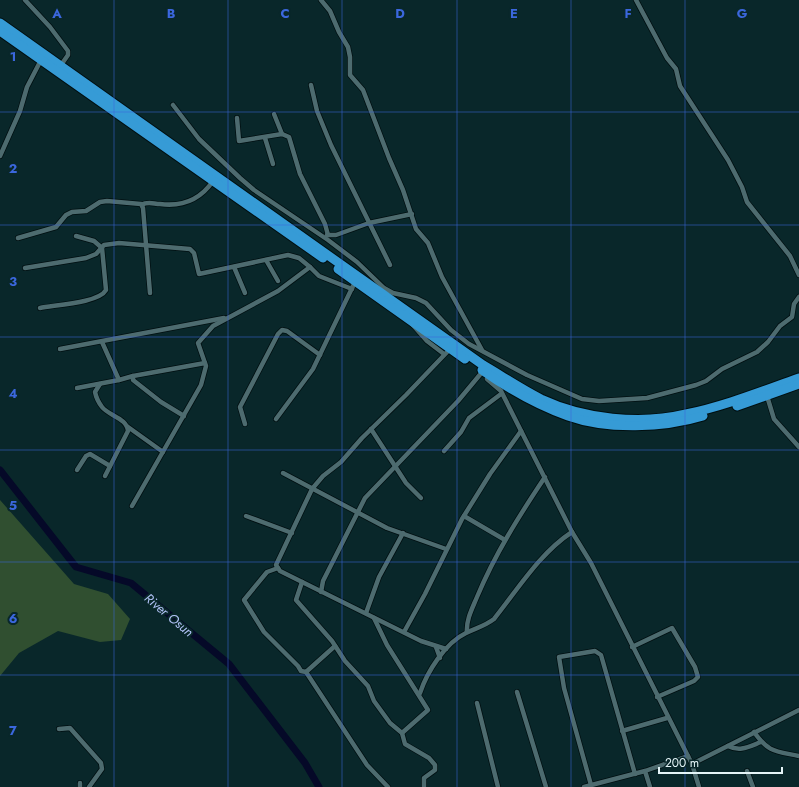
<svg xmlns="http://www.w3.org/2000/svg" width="799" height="787" font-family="Jost,sans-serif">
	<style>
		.forest { fill: #304f30 }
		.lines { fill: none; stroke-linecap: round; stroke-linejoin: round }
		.river { stroke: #050928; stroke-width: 7 }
		.street-casing { stroke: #000f11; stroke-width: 6 }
		.highway-casing { stroke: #000f11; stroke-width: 11 }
		.street { stroke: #4d6b6f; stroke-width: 4.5 }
		.highway { stroke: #369bd6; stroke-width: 9 }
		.grid { fill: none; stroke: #3b67dd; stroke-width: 1; stroke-opacity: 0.55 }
		.labels { text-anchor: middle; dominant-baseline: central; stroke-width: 4; stroke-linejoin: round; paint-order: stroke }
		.water-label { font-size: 13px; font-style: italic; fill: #b2c3f7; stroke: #09272a }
		.grid-label { font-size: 13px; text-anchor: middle; font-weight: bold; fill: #3b67dd; stroke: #09272a; stroke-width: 4; stroke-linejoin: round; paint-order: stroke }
	</style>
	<rect width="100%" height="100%" fill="#09272a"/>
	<polygon class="forest" points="0,500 74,584 108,594 130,619 121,640 100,642 58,631 19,653 0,676"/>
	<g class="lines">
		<polyline class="river" points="0,470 76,567 131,583 229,664 305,763 319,787"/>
		<defs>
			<g id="street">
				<polyline points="25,0 50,27 68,51 68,55 61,65"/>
				<polyline points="321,0 330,11 339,32 348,47 350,57 350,75 363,90 389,158 403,190 416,229 428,243 442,277 482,350"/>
				<polyline points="636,0 667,58 676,69 680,86 728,160 742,187 747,202 790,256 799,275"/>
				<polyline points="311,85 317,111 331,145 390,265"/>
				<polyline points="173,105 199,139 240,178 254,190 328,240 357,262 384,288 393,293 416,298 426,303 451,330 469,344 527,375 582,399 599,401 647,398 696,385 706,381 722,369 757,352 768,342 780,326 792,317 794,304 799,297"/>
				<polyline points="274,114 282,134"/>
				<polyline points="237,118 239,141 282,134 289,137 300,174 325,224 328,235"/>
				<polyline points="265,138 273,164"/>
				<polyline points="0,156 20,111 27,87 41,60"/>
				<path d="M142 205C147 201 154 204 160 204 183 207 200 200 213 181"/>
				<polyline points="327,235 336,235 369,223 412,214"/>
				<polyline points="18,238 56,227 66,215 72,212 86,211 100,202 107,201 141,204 143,208 150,293"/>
				<polyline points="266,260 278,281"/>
				<polyline points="234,267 245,293"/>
				<polyline points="25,268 86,258 96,254 104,245 119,243 190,249 194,253 199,274 288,255 299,258 310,267"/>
				<path d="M40 308C54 305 99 303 106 290L102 248 94 241 76 236"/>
				<polyline points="412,324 427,341 444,354"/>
				<polyline points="102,342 119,380 133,376"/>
				<polyline points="60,349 224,318"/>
				<polyline points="487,379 501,391 572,532 591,563 692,764 699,787"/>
				<path d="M100 384 95 392C96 397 99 403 102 407 109 416 127 418 128 431L105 476"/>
				<polyline points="77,388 119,380"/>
				<polyline points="767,396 774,419 799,447"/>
				<polyline points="184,416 161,402 133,380 133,376 205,363"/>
				<polyline points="276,419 313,369 353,286"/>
				<polyline points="245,424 240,407 278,334 282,330 287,331 320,355"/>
				<polyline points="128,427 163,452"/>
				<polyline points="371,429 406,483 421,498"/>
				<polyline points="444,451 461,432 469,418 501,394"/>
				<polyline points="77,470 86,456 90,454 110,466"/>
				<polyline points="283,473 387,528 446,549"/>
				<polyline points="132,506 201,385 206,366 198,343 213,326 278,291 310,267 319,276 352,289"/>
				<polyline points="246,516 292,533"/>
				<polyline points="464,516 505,540"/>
				<polyline points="278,568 267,572 244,600 264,632 298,666 301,671 306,672 335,646"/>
				<polyline points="302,582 296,600 332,641 345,661 368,686 374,701 390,723 402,733 405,744 429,758 435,765 435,770 424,778 424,787"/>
				<polyline points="321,592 323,581 365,498 458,401 483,371"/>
				<polyline points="366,613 379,577 403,533"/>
				<polyline points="374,618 387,645 428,710 402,733"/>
				<polyline points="404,632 425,594 462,519 490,474 521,431"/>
				<path d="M467 632C466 620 472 609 477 597 495 554 519 516 545 477"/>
				<polyline points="436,647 440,658"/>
				<polyline points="632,647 672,628 695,667 698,677 694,681 657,697"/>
				<polyline points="446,649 421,641 280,571 276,565 312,489 323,476 341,462 362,438 406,395 450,349"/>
				<polyline points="306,672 367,765 388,787"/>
				<polyline points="517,692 546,787"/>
				<path d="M420 693C427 672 445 643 466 633 476 628 485 626 494 619 518 589 540 553 572 532"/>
				<polyline points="477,703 498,787"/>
				<polyline points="59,729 70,728 101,763 102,769 89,787"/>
				<polyline points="622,731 667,718"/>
				<path d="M754 732C769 753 775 751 799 756"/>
				<path d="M728 746C740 752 748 747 761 742"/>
				<polyline points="692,764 799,710"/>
				<polyline points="747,771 753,787"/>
				<polyline points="80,783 80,787"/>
				<polyline points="591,785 564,688 559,657 595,651 601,655 635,774"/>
				<polyline points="584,787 645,771"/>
				<polyline points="650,787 645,771 688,756"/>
			</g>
			<g id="highway">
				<path d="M0 23 483 365C502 376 521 389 541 399 584 419 640 425 686 414 725 406 762 391 799 378"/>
				<polyline points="0,31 323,258"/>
				<polyline points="338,269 465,359"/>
				<path d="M482 370C509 389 537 405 568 416 607 430 664 428 703 416"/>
				<polyline points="737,406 799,384"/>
			</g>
		</defs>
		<use href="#street" class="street-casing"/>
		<use href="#highway" class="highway-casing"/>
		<use href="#street" class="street"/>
		<use href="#highway" class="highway"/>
	</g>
	<path class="grid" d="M114 0V787M228 0V787M342 0V787M457 0V787M571 0V787M685 0V787M0 112H799M0 225H799M0 337H799M0 450H799M0 562H799M0 675H799"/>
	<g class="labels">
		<g class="water-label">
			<text transform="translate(169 615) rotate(40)">River Osun</text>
		</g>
	</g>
	<g class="grid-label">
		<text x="57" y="18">A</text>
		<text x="171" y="18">B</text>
		<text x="285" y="18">C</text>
		<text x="400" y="18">D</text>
		<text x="514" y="18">E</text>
		<text x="628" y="18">F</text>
		<text x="742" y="18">G</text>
		<text x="13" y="61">1</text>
		<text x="13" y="173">2</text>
		<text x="13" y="286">3</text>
		<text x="13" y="398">4</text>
		<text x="13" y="510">5</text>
		<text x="13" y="623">6</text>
		<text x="13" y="735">7</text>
	</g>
	<path d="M659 767v6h123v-6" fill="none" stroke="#e5f5f8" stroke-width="2"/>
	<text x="665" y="767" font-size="12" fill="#e5f5f8" stroke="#09272a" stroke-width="3" paint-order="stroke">200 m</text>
</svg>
